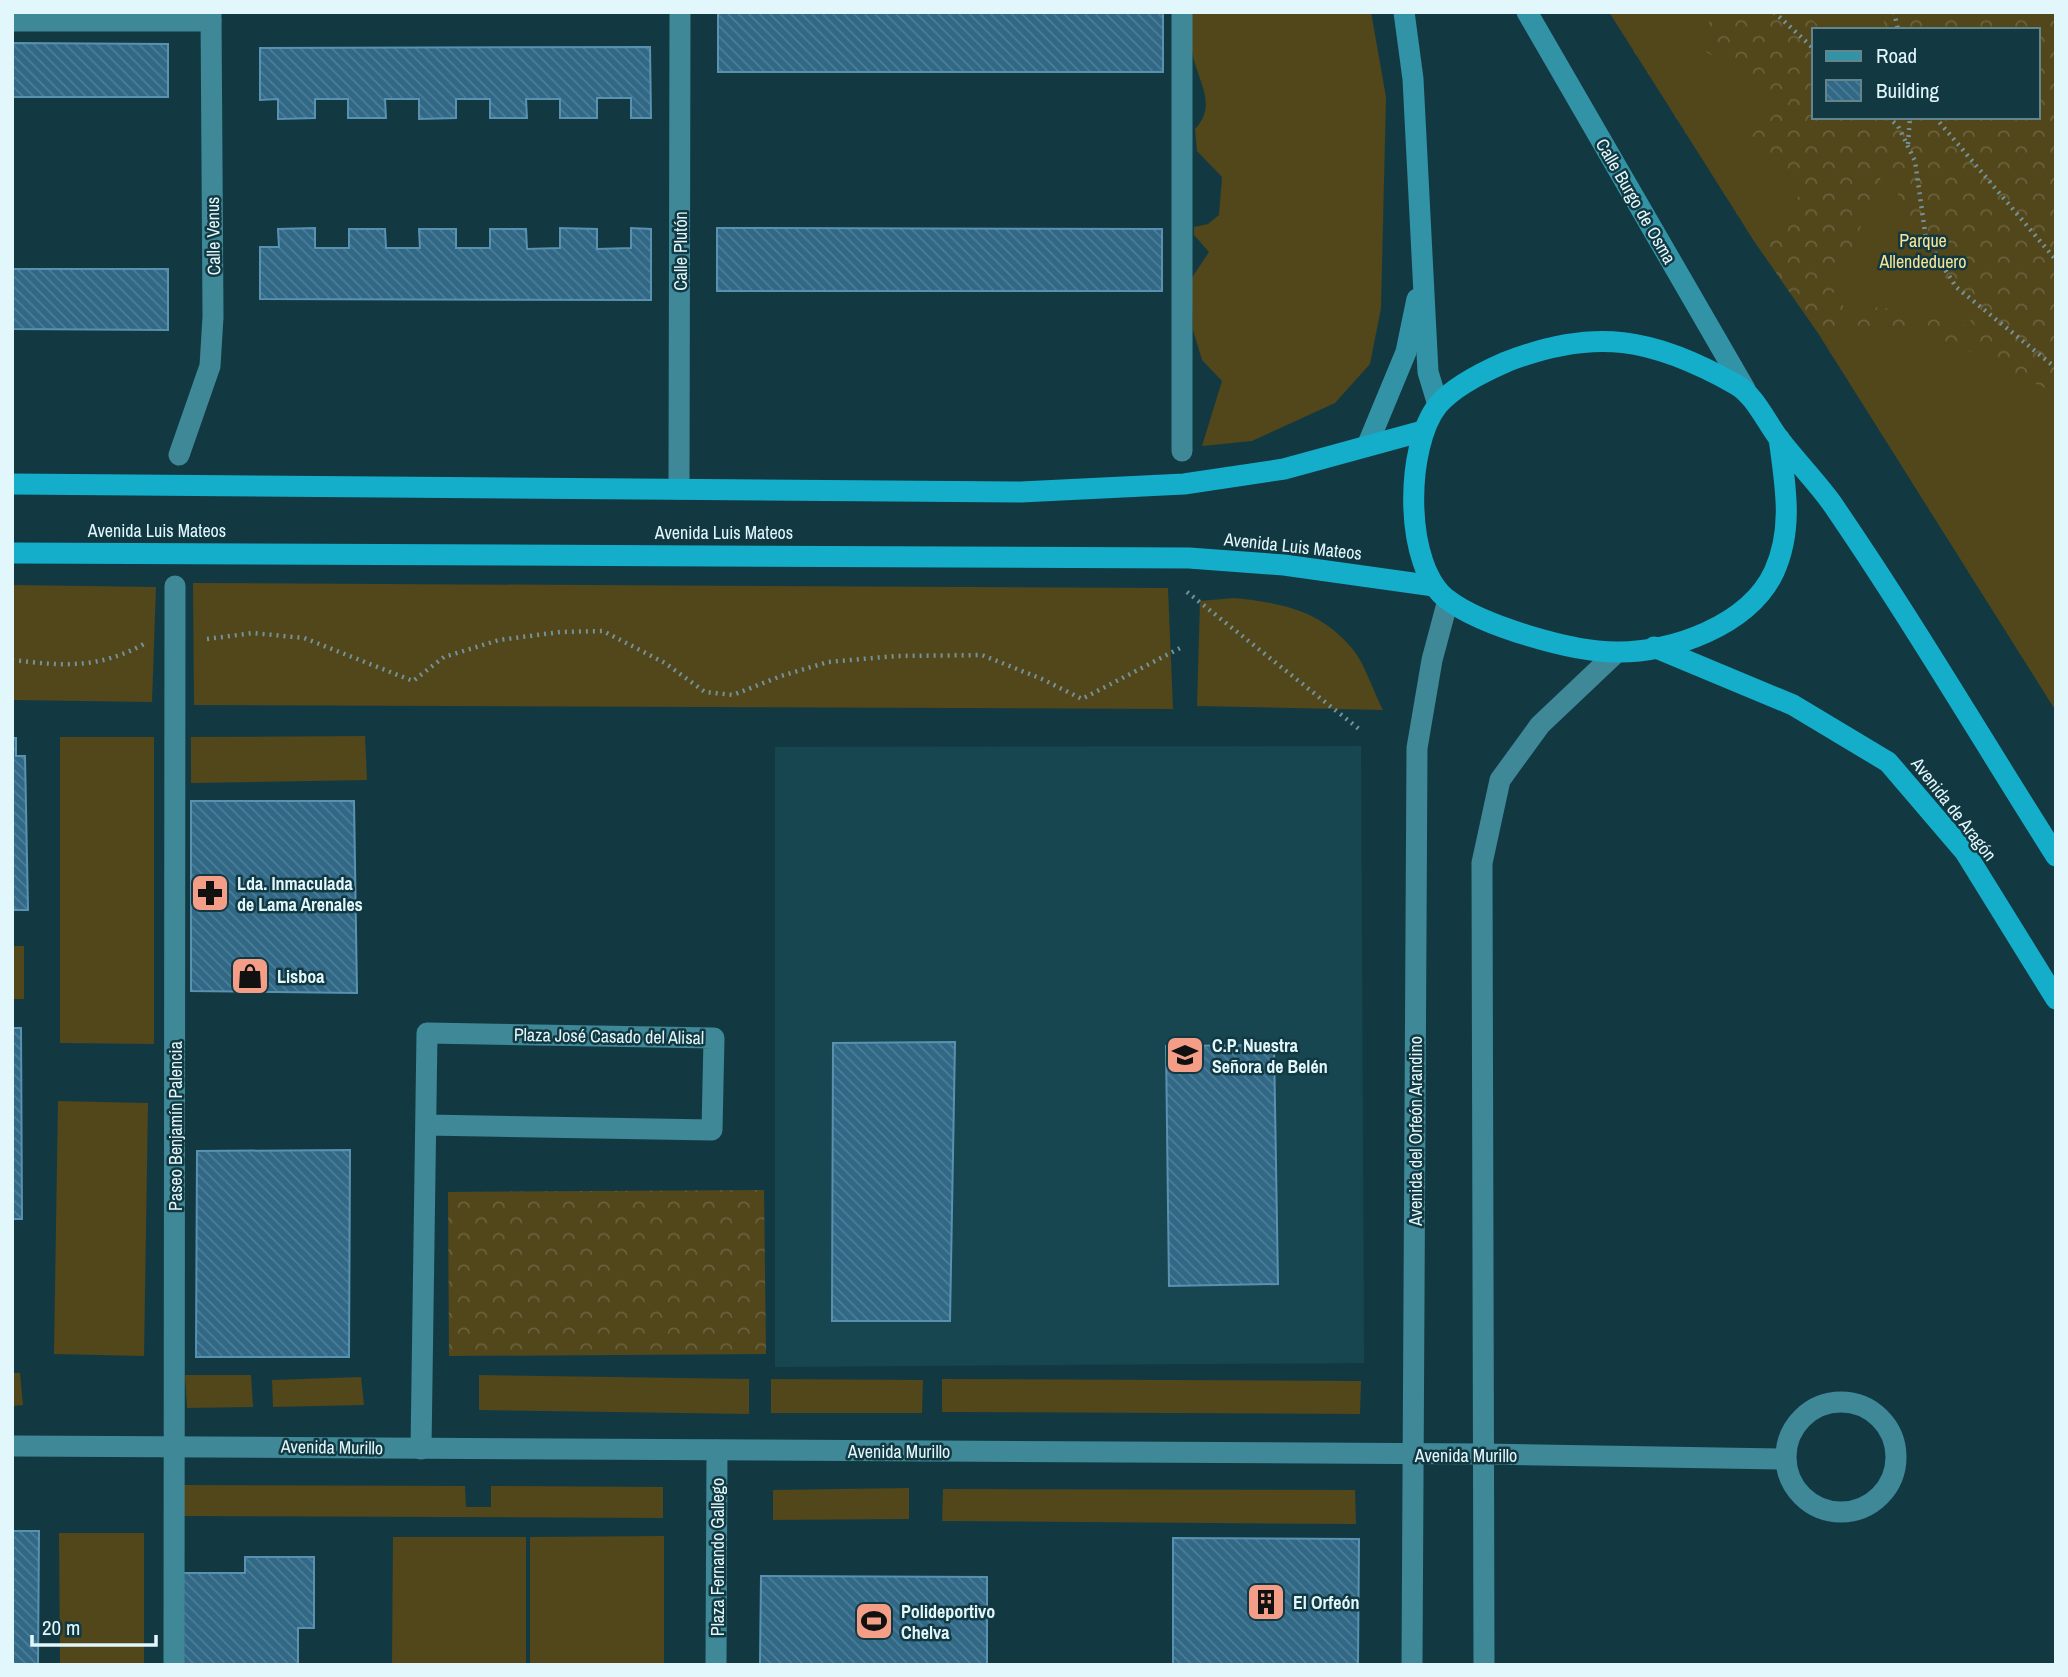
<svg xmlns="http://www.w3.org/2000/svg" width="2068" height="1677" font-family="'Archivo Narrow',sans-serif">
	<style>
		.built { fill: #174650 }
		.forest { fill: url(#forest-crowns); fill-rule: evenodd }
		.garden { fill: #52461b }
		.building { fill: url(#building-back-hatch); stroke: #5991b1; stroke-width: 2 }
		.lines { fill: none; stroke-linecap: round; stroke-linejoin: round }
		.path { stroke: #739299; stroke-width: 4.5; stroke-dasharray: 2 5; stroke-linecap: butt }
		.street { stroke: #3f8898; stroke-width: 21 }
		.secondary { stroke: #3293a7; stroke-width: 21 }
		.highway { stroke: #14aeca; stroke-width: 21 }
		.labels { text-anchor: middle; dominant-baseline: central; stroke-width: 5; stroke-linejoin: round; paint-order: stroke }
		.street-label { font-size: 18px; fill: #e2f7fc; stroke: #123942 }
		.park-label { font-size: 18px; fill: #f9e495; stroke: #123942 }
		.poi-label { font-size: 18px; font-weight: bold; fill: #e2f7fc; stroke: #123942; text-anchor: start }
	</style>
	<defs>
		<pattern id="forest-crowns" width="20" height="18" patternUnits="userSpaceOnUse" patternTransform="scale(1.75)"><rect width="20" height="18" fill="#52461b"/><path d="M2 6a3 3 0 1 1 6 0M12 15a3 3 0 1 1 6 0" fill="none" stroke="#6b613d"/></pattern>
		<pattern id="building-back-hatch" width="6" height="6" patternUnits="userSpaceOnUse" patternTransform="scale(1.75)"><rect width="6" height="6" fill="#306886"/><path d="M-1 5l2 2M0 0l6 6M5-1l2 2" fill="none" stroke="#4e7e98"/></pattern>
	</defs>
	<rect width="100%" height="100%" fill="#123942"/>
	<polygon class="built" points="1361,746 1364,1363 775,1367 775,747"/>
	<g class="forest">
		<path d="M1609 12H2056V711L1820 336 1756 244ZM1814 30H2038V117H1814Z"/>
		<polygon points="764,1190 766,1354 449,1356 448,1192"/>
	</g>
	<g class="garden">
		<path d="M1191 12H1371L1386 97 1381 308 1370 364 1335 403 1252 441 1202 446 1222 381 1202 360 1193 330 1191 279 1209 252 1194 235V227L1208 224 1219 215 1222 177 1197 151 1195 129C1219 104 1196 79 1192 51 1190 39 1191 25 1191 12Z"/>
		<polygon points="1610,12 1712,13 1701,49 1790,101 1746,140 1806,188 1756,244"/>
		<polygon points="1804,12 1882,12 1885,30 1823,30"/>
		<polygon points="1888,160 1914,249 1976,328 1880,307 1853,311 1831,299"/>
		<polygon points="1896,326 1978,354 2056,394 2056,711 1820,336"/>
		<polygon points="193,583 1168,588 1173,709 194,705"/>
		<polygon points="13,585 156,587 152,702 13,700"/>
		<path d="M1234 598C1281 603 1318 609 1351 647 1365 663 1373 691 1383 710L1197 706 1200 601Z"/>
		<polygon points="365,736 367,780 191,783 191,737"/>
		<polygon points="60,737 154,737 154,1044 60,1043"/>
		<rect x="12" y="946" width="12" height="53"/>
		<polygon points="58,1101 148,1103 144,1356 54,1354"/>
		<polygon points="12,1373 20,1373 23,1405 12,1406"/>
		<polygon points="185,1375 251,1375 253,1407 187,1408"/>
		<polygon points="479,1375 749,1379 749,1414 479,1410"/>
		<polygon points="361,1377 364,1405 273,1407 272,1380"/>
		<polygon points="771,1379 923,1380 922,1413 771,1413"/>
		<polygon points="942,1379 1361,1381 1360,1414 942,1412"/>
		<polygon points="179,1485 465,1486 466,1507 491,1507 491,1486 663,1487 663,1518 179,1516"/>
		<polygon points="909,1488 909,1519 773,1520 773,1490"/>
		<polygon points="943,1489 1355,1490 1356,1524 942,1521"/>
		<polygon points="59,1533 144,1533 144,1665 60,1665"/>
		<polygon points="664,1536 664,1665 530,1665 530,1537"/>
		<polygon points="393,1537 526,1537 526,1665 392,1665"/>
	</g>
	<g class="building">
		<rect x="718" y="12" width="445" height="60"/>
		<polygon points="12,43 168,44 168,97 12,97"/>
		<polygon points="650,47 651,118 631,118 631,98 597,98 597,118 560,118 560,99 526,99 527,118 490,118 490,99 456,99 456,118 419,119 419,99 385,99 386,118 348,118 348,99 315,99 315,118 278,119 278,99 260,100 260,48"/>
		<polygon points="315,228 315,248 349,248 349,229 385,229 386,248 420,248 419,229 456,229 456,248 490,248 490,229 526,229 527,249 560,248 560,228 597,229 597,249 631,248 631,228 651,229 651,300 260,299 260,247 279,247 278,229"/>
		<polygon points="717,228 1162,229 1162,291 717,291"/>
		<polygon points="12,269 168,269 168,330 12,329"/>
		<polygon points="12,738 16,738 16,756 25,756 28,910 12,910"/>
		<polygon points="191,801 354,801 357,993 191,991"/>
		<polygon points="12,1028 21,1028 22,1219 12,1219"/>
		<polygon points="955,1042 950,1321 832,1321 833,1043"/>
		<polygon points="1274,1045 1278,1284 1169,1286 1166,1046"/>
		<polygon points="350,1150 349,1357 196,1357 197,1151"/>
		<polygon points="12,1531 39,1531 38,1665 12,1665"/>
		<polygon points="1173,1538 1359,1539 1358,1665 1173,1665"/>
		<polygon points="245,1557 314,1557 314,1628 298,1628 298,1665 181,1665 182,1573 245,1573"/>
		<polygon points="761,1576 987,1577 987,1665 760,1665"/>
	</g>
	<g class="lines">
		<g class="path">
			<polyline points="1774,12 1814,49"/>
			<polyline points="1894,12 1898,30"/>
			<polyline points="1888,117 1898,126 1915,161 1926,239 1956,287 2056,368"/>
			<polyline points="1935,117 2056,260"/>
			<polyline points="1908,144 1910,117"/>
			<polyline points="1187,592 1359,729"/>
			<polyline points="207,639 253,633 304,638 413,681 444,657 499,640 560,632 603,631 665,663 705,692 733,695 781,676 828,662 896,656 982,655 1042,679 1082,699 1184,646"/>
			<path d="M12 660C63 666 98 669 144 644"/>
		</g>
		<g class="street">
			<polyline points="12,21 211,21"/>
			<polyline points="1182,451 1182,12"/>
			<polyline points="179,455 210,366 213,317 211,12"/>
			<polyline points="679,489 680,12"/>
			<circle cx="1841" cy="1457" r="55"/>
			<polyline points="12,1446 1485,1454 1785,1459"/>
			<polyline points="421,1449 427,1033 714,1038 712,1130 426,1125"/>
			<polyline points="174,1665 175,586"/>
			<polyline points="716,1665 717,1450"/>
			<polyline points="1412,1665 1417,748 1432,660 1448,600"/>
			<polyline points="1484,1665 1482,863 1500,780 1540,725 1616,653"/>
		</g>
		<g class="secondary">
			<polyline points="1404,12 1413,79 1428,372 1438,405"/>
			<polyline points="1527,12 1745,389"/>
			<polyline points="1367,446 1406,352 1417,299"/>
		</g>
		<g class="highway">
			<path d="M1779 438C1785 484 1794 528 1774 572 1749 625 1672 653 1616 652 1572 652 1483 626 1448 600 1403 567 1405 446 1438 405 1454 386 1483 372 1506 362 1595 327 1653 338 1735 384 1755 395 1766 422 1780 440 1796 461 1815 480 1831 502 1910 617 1981 738 2056 856"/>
			<polyline points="12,484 1021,492 1184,484 1284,469 1423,431"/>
			<polyline points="12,553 1189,558 1284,565 1434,586"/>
			<polyline points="1654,647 1793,705 1888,762 1965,852 2056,999"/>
		</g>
	</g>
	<defs>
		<symbol id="pharmacy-square" viewBox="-11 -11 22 22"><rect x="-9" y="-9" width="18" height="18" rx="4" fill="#f49e88" stroke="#123942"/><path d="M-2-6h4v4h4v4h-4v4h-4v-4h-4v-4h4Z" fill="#111"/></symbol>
		<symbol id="shop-square" viewBox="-11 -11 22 22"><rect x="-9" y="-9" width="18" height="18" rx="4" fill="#f49e88" stroke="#123942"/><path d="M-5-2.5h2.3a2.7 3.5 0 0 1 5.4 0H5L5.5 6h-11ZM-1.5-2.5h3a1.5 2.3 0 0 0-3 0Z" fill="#111"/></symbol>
		<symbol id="school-square" viewBox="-11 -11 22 22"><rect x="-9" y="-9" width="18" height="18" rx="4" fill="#f49e88" stroke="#123942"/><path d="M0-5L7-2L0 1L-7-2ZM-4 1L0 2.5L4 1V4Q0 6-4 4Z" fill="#111"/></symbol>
		<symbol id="building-square" viewBox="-11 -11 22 22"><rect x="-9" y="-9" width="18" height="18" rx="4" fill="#f49e88" stroke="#123942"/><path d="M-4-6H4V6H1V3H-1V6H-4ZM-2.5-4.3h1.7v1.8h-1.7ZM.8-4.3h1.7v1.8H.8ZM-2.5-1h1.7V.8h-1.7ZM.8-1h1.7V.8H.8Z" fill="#111"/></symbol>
		<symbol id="stadium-square" viewBox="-11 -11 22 22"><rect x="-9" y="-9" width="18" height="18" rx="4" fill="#f49e88" stroke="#123942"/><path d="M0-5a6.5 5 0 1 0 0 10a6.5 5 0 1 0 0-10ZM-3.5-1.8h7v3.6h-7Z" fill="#111"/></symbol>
	</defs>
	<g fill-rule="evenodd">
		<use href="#pharmacy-square" x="188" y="871" width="44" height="44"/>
		<use href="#shop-square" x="228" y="954" width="44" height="44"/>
		<use href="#school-square" x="1163" y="1033" width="44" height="44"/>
		<use href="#building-square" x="1244" y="1580" width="44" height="44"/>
		<use href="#stadium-square" x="852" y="1599" width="44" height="44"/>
	</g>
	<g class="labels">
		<g class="street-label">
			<text transform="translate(1636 201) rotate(60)">Calle Burgo de Osma</text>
			<text transform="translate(213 236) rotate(-91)">Calle Venus</text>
			<text transform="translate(680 251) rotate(-90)">Calle Plutón</text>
			<text x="157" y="530">Avenida Luis Mateos</text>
			<text x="724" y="532">Avenida Luis Mateos</text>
			<text transform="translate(1293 546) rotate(6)">Avenida Luis Mateos</text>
			<text transform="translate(1954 809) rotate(52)">Avenida de Aragón</text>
			<text transform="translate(609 1036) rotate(1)">Plaza José Casado del Alisal</text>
			<text transform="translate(175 1126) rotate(-90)">Paseo Benjamín Palencia</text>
			<text transform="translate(1415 1131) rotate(-90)">Avenida del Orfeón Arandino</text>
			<text transform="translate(332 1447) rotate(1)">Avenida Murillo</text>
			<text x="899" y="1451">Avenida Murillo</text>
			<text x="1466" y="1455">Avenida Murillo</text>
			<text transform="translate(717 1557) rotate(-90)">Plaza Fernando Gallego</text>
		</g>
		<g class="park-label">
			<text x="1923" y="240">Parque<tspan x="1923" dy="21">Allendeduero</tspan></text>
		</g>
		<g class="poi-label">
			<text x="237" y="883">Lda. Inmaculada<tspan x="237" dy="21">de Lama Arenales</tspan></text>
			<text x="277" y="976">Lisboa</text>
			<text x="1212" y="1045">C.P. Nuestra<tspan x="1212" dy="21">Señora de Belén</tspan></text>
			<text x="1293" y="1602">El Orfeón</text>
			<text x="901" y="1611">Polideportivo<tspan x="901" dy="21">Chelva</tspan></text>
		</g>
	</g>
	<rect width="2068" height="1677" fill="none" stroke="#e2f7fc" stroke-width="28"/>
	<rect x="1812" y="28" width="228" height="91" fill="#123942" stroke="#65858c" stroke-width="2"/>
	<rect x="1826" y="51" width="35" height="10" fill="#3293a7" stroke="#65858c" stroke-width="2"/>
	<text x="1876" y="63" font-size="21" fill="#e2f7fc">Road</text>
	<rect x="1826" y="80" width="35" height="21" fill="url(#building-back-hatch)" stroke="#65858c" stroke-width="2"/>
	<text x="1876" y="98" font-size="21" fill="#e2f7fc">Building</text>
	<path d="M32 1635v10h124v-10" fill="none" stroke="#e2f7fc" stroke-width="3.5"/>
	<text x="42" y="1635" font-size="21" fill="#e2f7fc" stroke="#123942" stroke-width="5" paint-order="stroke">20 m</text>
</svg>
